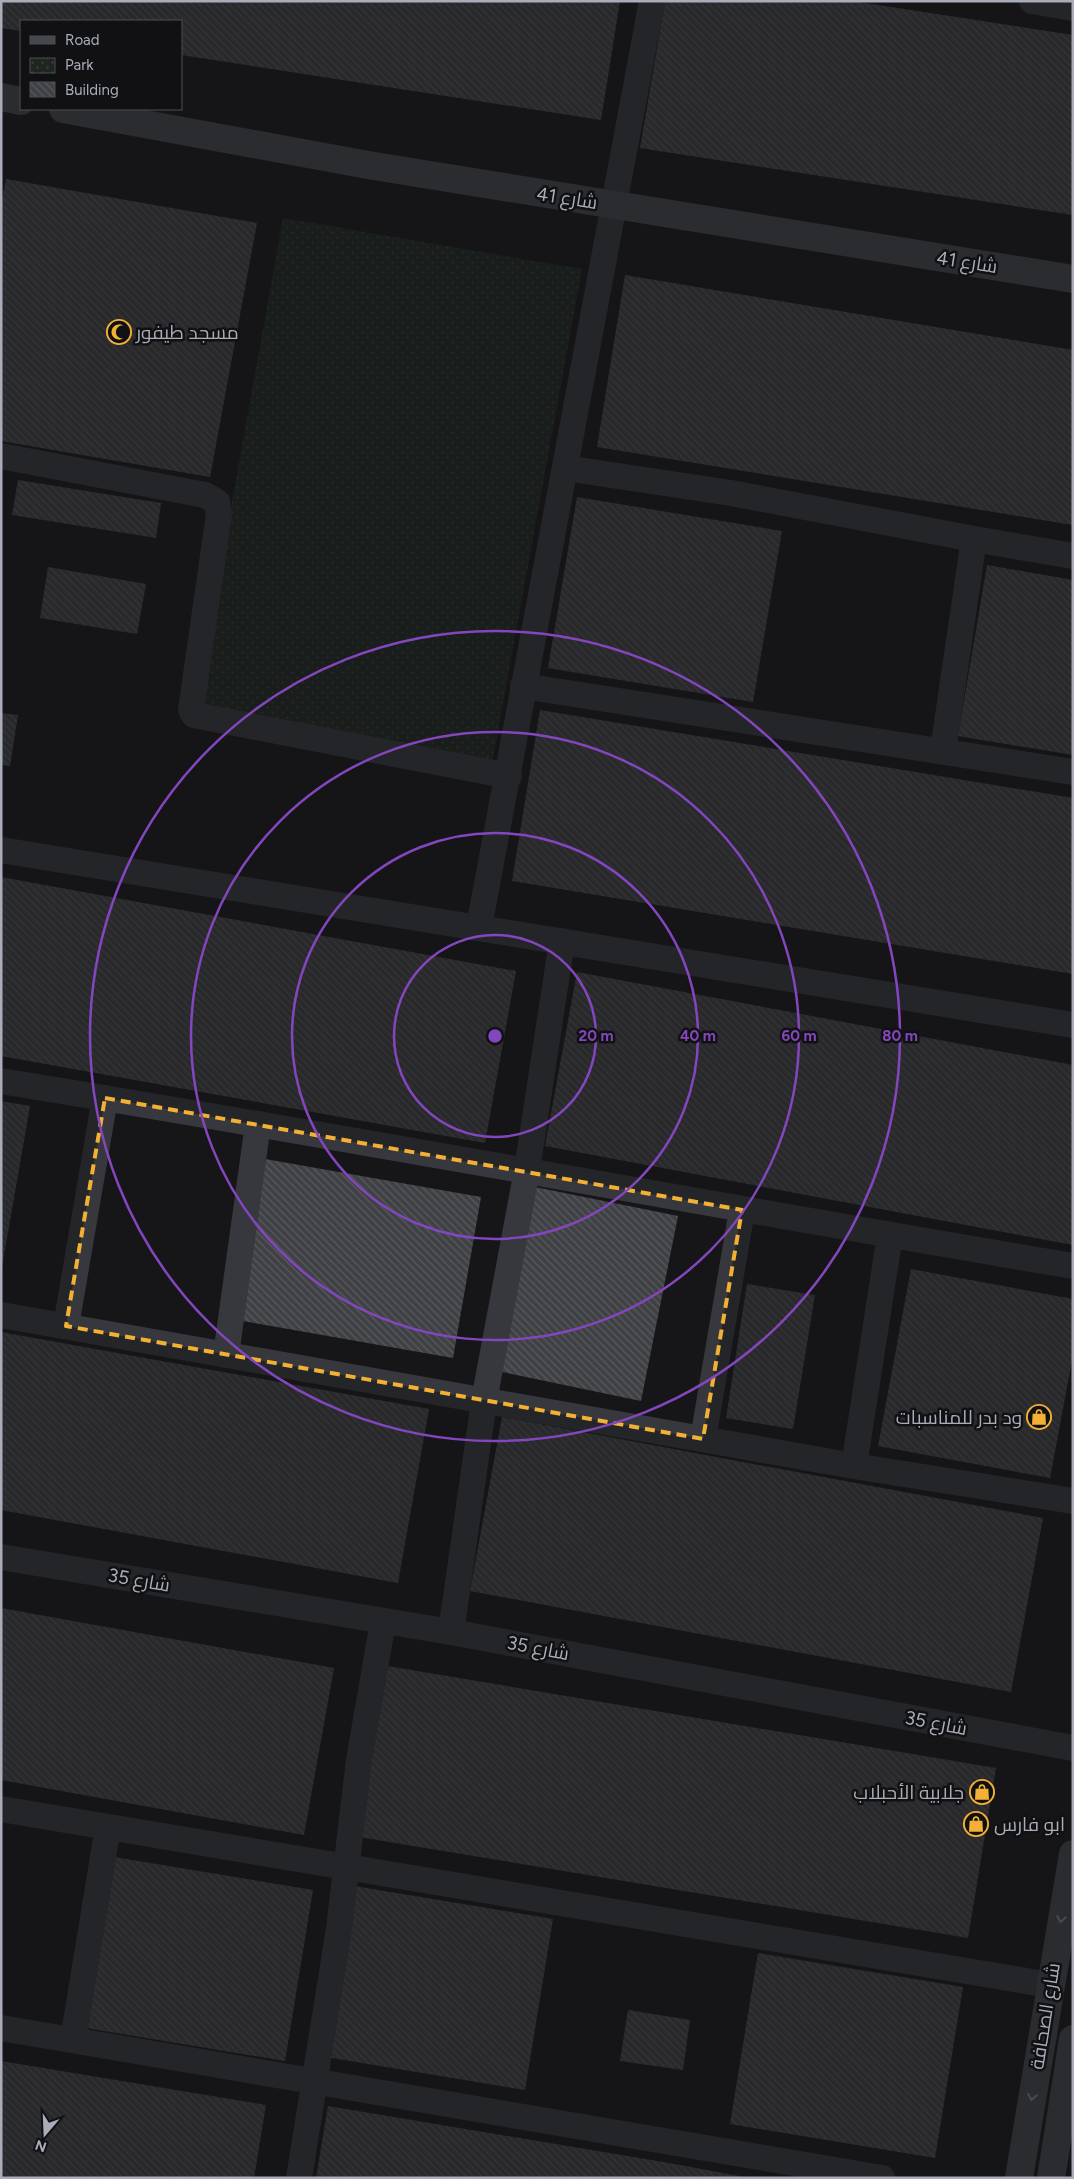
<svg xmlns="http://www.w3.org/2000/svg" width="1074" height="2179" font-family="Figtree,Cairo,sans-serif">
	<style>
		.park { fill: url(#park-dots) }
		.building { fill: url(#building-back-hatch) }
		.lines { fill: none; stroke-linecap: round; stroke-linejoin: round }
		.street { stroke: #37383d; stroke-width: 26 }
		.secondary { stroke: #45474d; stroke-width: 28 }
		.oneway { stroke: #858993 }
		.marked { fill: none; stroke: #f2b134; stroke-width: 4; stroke-dasharray: 10 6; stroke-linejoin: round }
		.ring { fill: none; stroke: #8446be; stroke-width: 2.5 }
		.labels { text-anchor: middle; dominant-baseline: central; stroke-width: 5; stroke-linejoin: round; paint-order: stroke }
		.street-label { font-size: 19px; fill: #a8adb8; stroke: #111113 }
		.poi-label { font-size: 19px; fill: #a8adb8; stroke: #111113; text-anchor: start }
		.centre { fill: #8446be; stroke: #111113; stroke-width: 2.5 }
		.ring-label { font-size: 15px; text-anchor: middle; font-weight: bold; fill: #8446be; stroke: #111113; stroke-width: 5; stroke-linejoin: round; paint-order: stroke }
	</style>
	<defs>
		<pattern id="park-dots" width="8" height="8" patternUnits="userSpaceOnUse" patternTransform="scale(1.25)"><rect width="8" height="8" fill="#1e261f"/><path d="M2 2h.1M6 6h.1" fill="none" stroke="#3c433d" stroke-width="1.8" stroke-linecap="round"/></pattern>
		<pattern id="building-back-hatch" width="6" height="6" patternUnits="userSpaceOnUse" patternTransform="scale(1.25)"><rect width="6" height="6" fill="#404145"/><path d="M-1 5l2 2M0 0l6 6M5-1l2 2" fill="none" stroke="#595a5e"/></pattern>
	</defs>
	<rect width="100%" height="100%" fill="#161618"/>
	<polygon class="park" points="283,218 582,269 492,764 194,713"/>
	<g class="building">
		<polygon points="1,1 620,1 601,120 181,55 181,21 21,21 21,31 1,28"/>
		<polygon points="665,1 852,1 1073,35 1073,215 640,148"/>
		<polygon points="6,179 257,223 210,477 1,441 1,206"/>
		<polygon points="625,275 1073,350 1073,525 597,447"/>
		<polygon points="18,480 161,503 156,538 12,515"/>
		<polygon points="577,497 782,531 753,702 548,668"/>
		<polygon points="987,565 1073,580 1073,755 958,736"/>
		<polygon points="48,567 146,584 137,634 40,618"/>
		<polygon points="540,710 1073,798 1073,974 512,881"/>
		<polygon points="1,713 18,715 10,766 1,765"/>
		<polygon points="1,877 516,971 485,1143 1,1056"/>
		<polygon points="577,972 1073,1065 1073,1245 545,1146"/>
		<polygon points="1,1101 30,1106 2,1267 1,1267"/>
		<polygon points="265,1159 481,1197 453,1358 237,1320"/>
		<polygon points="530,1186 678,1216 641,1401 493,1370"/>
		<polygon points="911,1269 1073,1299 1073,1355 1050,1478 878,1446"/>
		<polygon points="747,1284 815,1295 793,1429 726,1418"/>
		<polygon points="1,1332 429,1409 398,1583 1,1510"/>
		<polygon points="502,1417 1043,1518 1011,1692 470,1591"/>
		<polygon points="1,1608 334,1668 304,1835 1,1780"/>
		<polygon points="381,1665 996,1768 968,1938 353,1836"/>
		<polygon points="108,1856 313,1890 285,2061 80,2027"/>
		<polygon points="348,1885 553,1919 525,2090 320,2056"/>
		<polygon points="758,1953 963,1987 935,2158 730,2124"/>
		<polygon points="628,2010 690,2020 683,2070 620,2061"/>
		<polygon points="1,2061 266,2105 254,2178 1,2178"/>
		<polygon points="328,2106 669,2163 750,2178 316,2178"/>
	</g>
	<g class="lines">
		<g class="street">
			<polyline points="1032,1 1073,8"/>
			<polyline points="1,456 205,495 217,502 219,514 191,710 194,715 509,776"/>
			<polyline points="565,468 731,493 974,539"/>
			<polyline points="523,686 1073,772"/>
			<polyline points="943,750 974,539 1073,556"/>
			<polyline points="1,850 1073,1025"/>
			<polyline points="479,927 652,1"/>
			<path d="M1 1081C359 1139 715 1206 1073 1266"/>
			<polyline points="1,1315 854,1466 1073,1501"/>
			<polyline points="66,1326 105,1098"/>
			<polyline points="226,1355 258,1124"/>
			<polyline points="703,1439 742,1210"/>
			<polyline points="854,1466 890,1235"/>
			<polyline points="1,1557 451,1632 1073,1748"/>
			<polyline points="451,1632 484,1401 527,1170 562,941"/>
			<polyline points="1,1809 1050,1985"/>
			<polyline points="1,2028 882,2178"/>
			<polyline points="73,2040 108,1827"/>
			<polyline points="299,2178 339,1929 359,1760 383,1622"/>
		</g>
		<g class="secondary">
			<polyline points="1,97 21,101"/>
			<polyline points="63,109 368,165 1073,279"/>
			<polyline points="1019,2178 1073,1854"/>
			<polyline points="1051,2178 1073,2039"/>
		</g>
	</g>
	<defs><path id="oneway-chevron" d="M-2-3.5L2.5 0L-2 3.5" fill="none" stroke-width="1.6" stroke-linecap="round" stroke-linejoin="round" transform="scale(1.25)"/></defs>
	<g class="oneway">
		<use href="#oneway-chevron" transform="translate(1061 1919) rotate(100)"/>
		<use href="#oneway-chevron" transform="translate(1032 2097) rotate(99)"/>
	</g>
	<path d="M0 0H1074V2179H0ZM105 1098 742 1210 703 1439 66 1326Z" fill="#161618" fill-opacity=".55" fill-rule="evenodd"/>
	<path class="marked" d="M105 1098 742 1210 703 1439 66 1326Z"/>
	<g class="ring">
		<circle cx="495" cy="1036" r="101"/>
		<circle cx="495" cy="1036" r="203"/>
		<circle cx="495" cy="1036" r="304"/>
		<circle cx="495" cy="1036" r="405"/>
	</g>
	<defs>
		<symbol id="mosque-ring" viewBox="-11 -11 22 22"><circle r="9.5" fill="#111113" stroke="#f2b134" stroke-width="1.5"/><path d="M3.5-4.9A6 6 0 1 0 3.5 4.9A5 5 0 1 1 3.5-4.9Z" fill="#f2b134"/></symbol>
		<symbol id="shop-ring" viewBox="-11 -11 22 22"><circle r="9.5" fill="#111113" stroke="#f2b134" stroke-width="1.5"/><path d="M-5-2.5h2.3a2.7 3.5 0 0 1 5.4 0H5L5.5 6h-11ZM-1.5-2.5h3a1.5 2.3 0 0 0-3 0Z" fill="#f2b134"/></symbol>
	</defs>
	<g fill-rule="evenodd">
		<use href="#mosque-ring" x="105" y="318" width="28" height="28"/>
		<use href="#shop-ring" x="1025" y="1403" width="28" height="28"/>
		<use href="#shop-ring" x="968" y="1778" width="28" height="28"/>
		<use href="#shop-ring" x="962" y="1810" width="28" height="28"/>
	</g>
	<g class="labels">
		<g class="street-label">
			<text transform="translate(567 198) rotate(9)">شارع 41</text>
			<text transform="translate(967 262) rotate(9)">شارع 41</text>
			<text transform="translate(139 1580) rotate(10)">شارع 35</text>
			<text transform="translate(538 1648) rotate(11)">شارع 35</text>
			<text transform="translate(936 1723) rotate(11)">شارع 35</text>
			<text transform="translate(1045 2016) rotate(-81)">شارع الصحافة</text>
		</g>
		<g class="poi-label">
			<text x="136" y="332">مسجد طيفور</text>
			<text x="1022" y="1417" text-anchor="end">ود بدر للمناسبات</text>
			<text x="964" y="1792" text-anchor="end">جلابية الأحبلاب</text>
			<text x="994" y="1824">ابو فارس</text>
		</g>
	</g>
	<circle cx="495" cy="1036" r="8" class="centre"/>
	<g class="ring-label">
		<text x="596" y="1041">20 m</text>
		<text x="698" y="1041">40 m</text>
		<text x="799" y="1041">60 m</text>
		<text x="900" y="1041">80 m</text>
	</g>
	<rect width="1074" height="2179" fill="none" stroke="#a8adb8" stroke-width="5"/>
	<rect x="20" y="20" width="162" height="90" fill="#111113" stroke="#4d4f55"/>
	<rect x="30" y="36" width="25" height="8" fill="#45474d" stroke="#4d4f55"/>
	<text x="65" y="45" font-size="15" fill="#a8adb8">Road</text>
	<rect x="30" y="58" width="25" height="15" fill="url(#park-dots)" stroke="#4d4f55"/>
	<text x="65" y="70" font-size="15" fill="#a8adb8">Park</text>
	<rect x="30" y="82" width="25" height="15" fill="url(#building-back-hatch)" stroke="#4d4f55"/>
	<text x="65" y="95" font-size="15" fill="#a8adb8">Building</text>
	<g transform="translate(45 2134) rotate(199)" stroke="#111113" stroke-width="4" paint-order="stroke">
	<path d="M0-4L9 19L0 12L-9 19Z" fill="#a8adb8"/>
	<text y="-8" font-size="14" font-weight="bold" text-anchor="middle" fill="#a8adb8">N</text>
	</g>
</svg>
